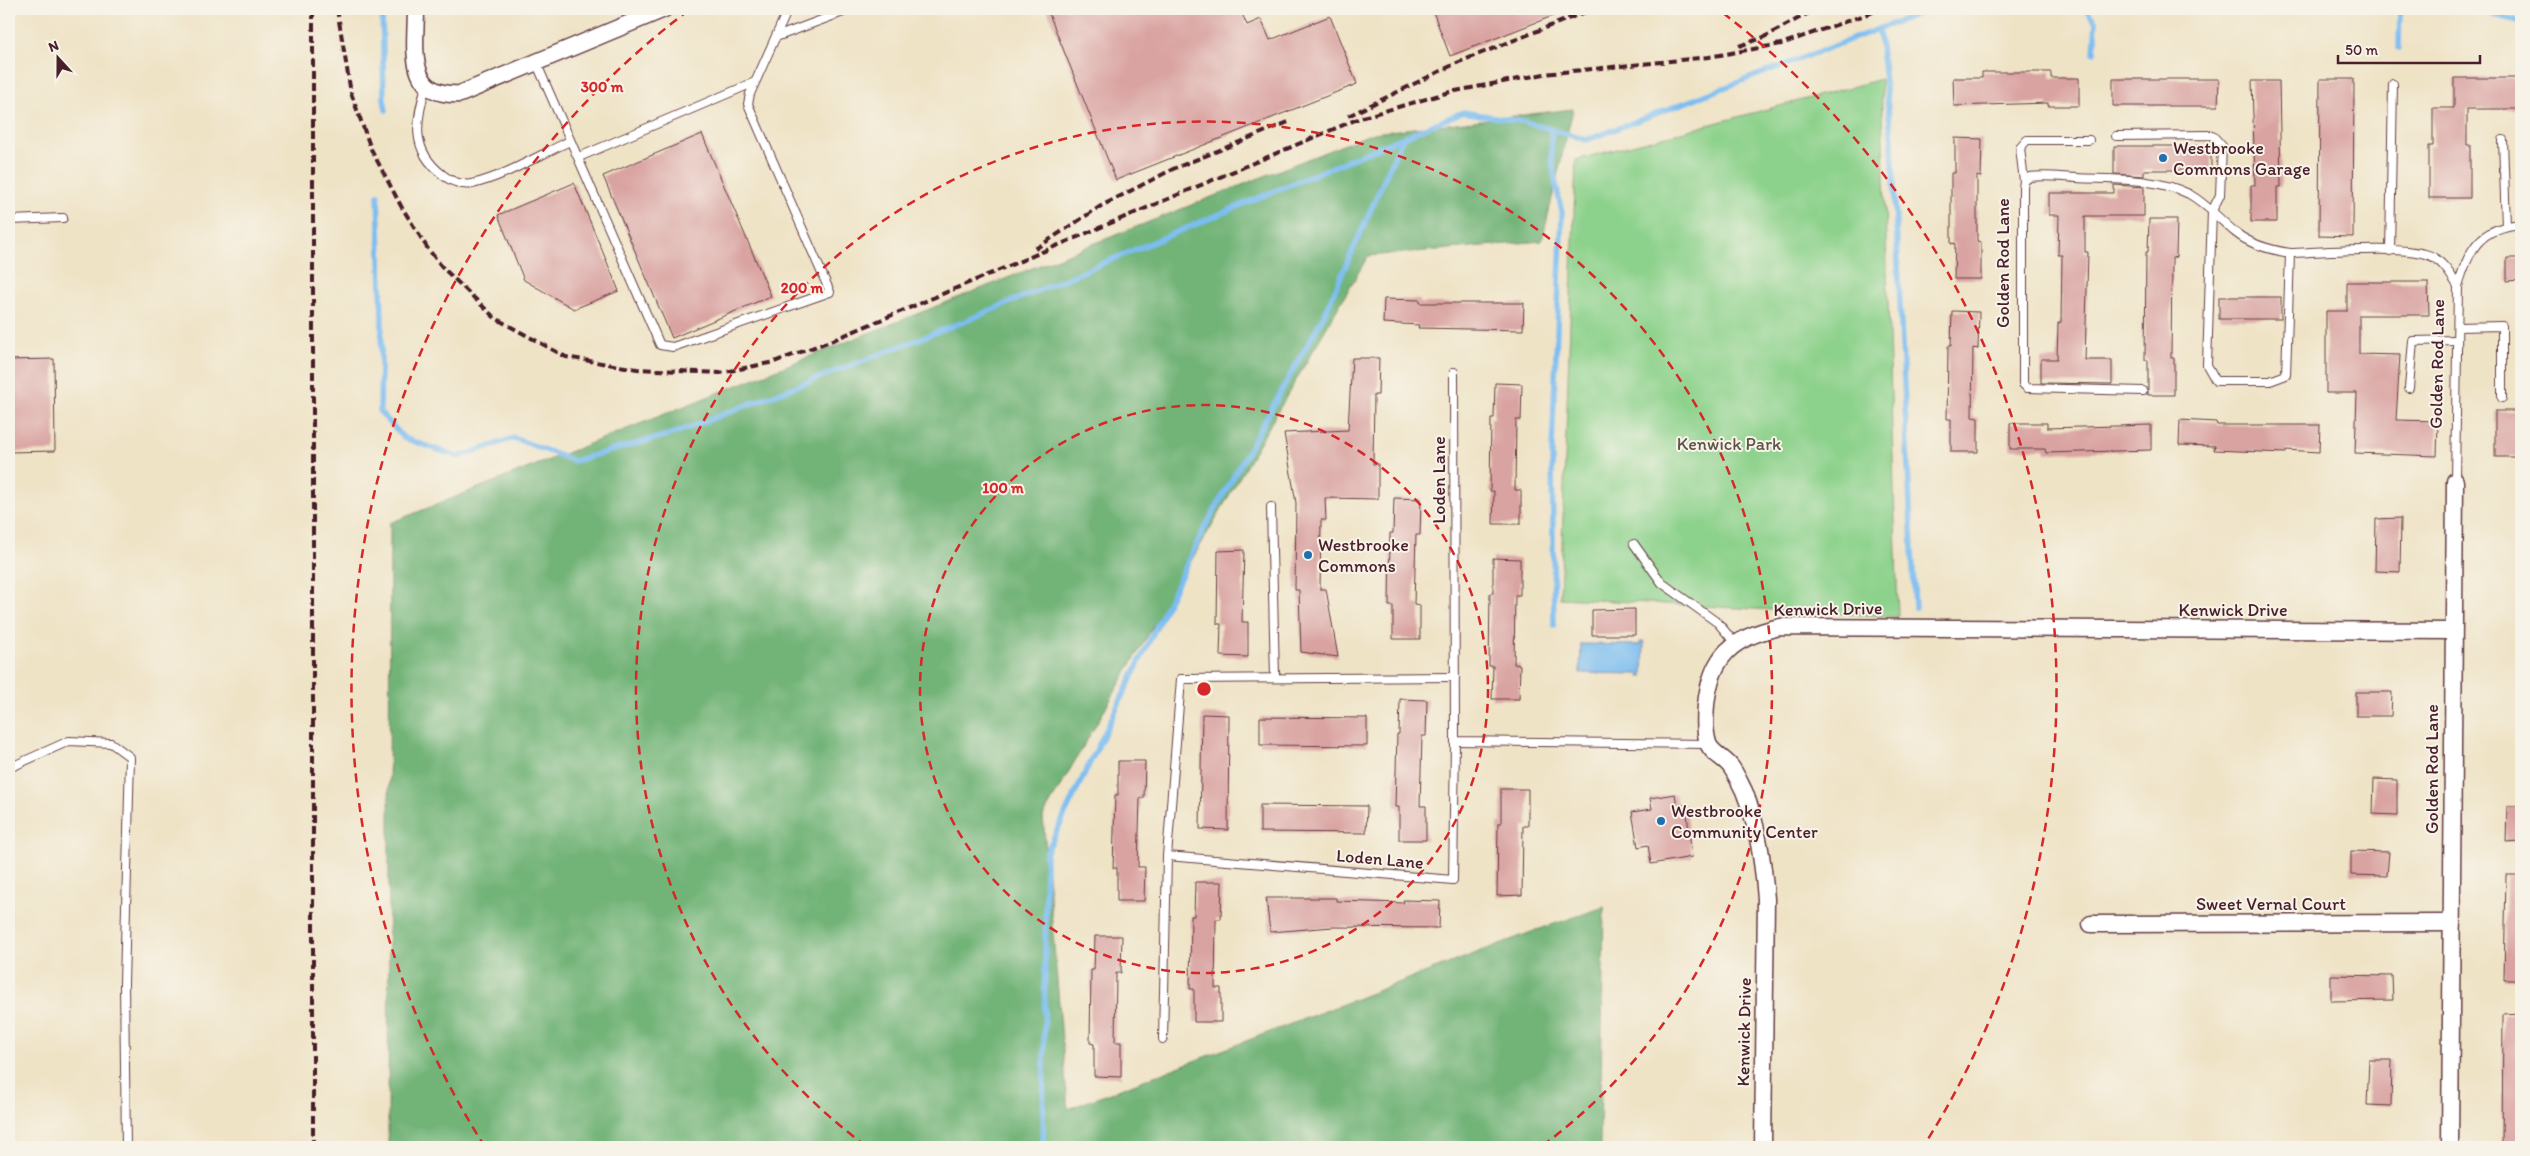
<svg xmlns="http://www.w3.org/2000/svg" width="2530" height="1156" font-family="Itim,sans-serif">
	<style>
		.green { fill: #8dd28c; stroke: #6c785c }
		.forest { fill: #72b478; stroke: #5e6a52 }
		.water { fill: #7cbdf1; stroke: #636e8e }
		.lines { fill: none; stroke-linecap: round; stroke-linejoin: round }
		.stream { stroke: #7cbdf1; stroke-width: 5.5 }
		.building { fill: #d9a3a1 }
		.service-casing { stroke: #633c42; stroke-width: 10 }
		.minor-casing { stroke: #633c42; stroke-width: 19 }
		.service { stroke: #fff; stroke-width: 8 }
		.minor { stroke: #fff; stroke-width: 16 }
		.rail { stroke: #4a1f2b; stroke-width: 4; stroke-dasharray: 8 4; stroke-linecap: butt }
		.ring { fill: none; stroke: #d62828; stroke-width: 2.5; stroke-dasharray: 9 6 }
		.poi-dot { fill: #1f6fb2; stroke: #f7f3e8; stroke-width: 2 }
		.labels { text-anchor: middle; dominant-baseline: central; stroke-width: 4; stroke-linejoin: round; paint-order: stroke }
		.poi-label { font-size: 18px; fill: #4a1f2b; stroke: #f7f3e8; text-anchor: start }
		.street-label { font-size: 18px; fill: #4a1f2b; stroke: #f7f3e8 }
		.park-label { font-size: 18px; fill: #5e5548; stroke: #f7f3e8 }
		.centre { fill: #d62828; stroke: #f7f3e8; stroke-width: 2.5 }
		.ring-label { font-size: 15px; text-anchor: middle; font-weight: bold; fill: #d62828; stroke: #f7f3e8; stroke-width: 4; stroke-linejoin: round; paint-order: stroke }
	</style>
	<rect width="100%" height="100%" fill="#f7f3e8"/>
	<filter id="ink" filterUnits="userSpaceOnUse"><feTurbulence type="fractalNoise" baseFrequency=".02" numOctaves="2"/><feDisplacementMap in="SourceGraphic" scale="10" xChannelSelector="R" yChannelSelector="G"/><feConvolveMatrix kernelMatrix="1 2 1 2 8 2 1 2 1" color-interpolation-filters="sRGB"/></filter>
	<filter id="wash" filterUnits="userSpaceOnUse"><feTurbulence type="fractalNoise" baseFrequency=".0096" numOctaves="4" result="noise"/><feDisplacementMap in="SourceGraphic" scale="20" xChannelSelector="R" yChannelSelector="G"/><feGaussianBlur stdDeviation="1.12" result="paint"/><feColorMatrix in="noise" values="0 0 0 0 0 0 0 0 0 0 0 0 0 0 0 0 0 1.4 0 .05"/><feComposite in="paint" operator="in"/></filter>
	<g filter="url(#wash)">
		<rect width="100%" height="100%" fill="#efe3c6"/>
		<polygon class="green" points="1881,79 1898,617 1560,598 1576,160"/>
		<polygon class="forest" points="1573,109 1542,241 1368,256 1043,816 1068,1109 1534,931 1604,907 1600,1147 388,1147 390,523 1373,133"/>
		<polygon class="water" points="1640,642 1644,642 1643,677 1640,677 1640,674 1580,673 1581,644 1640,645"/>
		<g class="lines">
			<g class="stream">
				<polyline points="382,9 384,99 386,110"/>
				<polyline points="2085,9 2096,22 2094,53"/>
				<polyline points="2478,9 2521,22"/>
				<polyline points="1879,29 1892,141 1915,608"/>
				<polyline points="2399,48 2400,9"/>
				<path d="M1552 130C1549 158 1556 185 1562 212L1552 450 1554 625"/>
				<polyline points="378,195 382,320 380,412 404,438 458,457 514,438 574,461 675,433 963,322 1463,112 1526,122 1587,140 1931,9"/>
				<polyline points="1043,1147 1046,853 1203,531 1324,315 1403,137"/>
			</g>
		</g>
		<g id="blocks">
			<g class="building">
				<polygon points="1047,9 1240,9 1247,25 1261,19 1270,40 1330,16 1357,84 1116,180"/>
				<polygon points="1432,9 1567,9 1568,10 1450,56"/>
				<polygon points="1982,72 2051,72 2051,78 2079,78 2079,106 2048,106 2048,103 1954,106 1953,78 1982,78"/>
				<polygon points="2454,78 2521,78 2521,109 2467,109 2467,145 2470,145 2470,198 2429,198 2429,146 2433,146 2433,108 2454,108"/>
				<polygon points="2113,79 2219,79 2218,106 2113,106"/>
				<polygon points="2320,79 2354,79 2353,237 2319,236"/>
				<polygon points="2252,81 2279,81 2281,187 2277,187 2277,222 2251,222 2251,185 2255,185"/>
				<polygon points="702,134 771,296 672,338 603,176"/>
				<polygon points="1955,138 1982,139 1981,177 1977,176 1977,241 1981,242 1981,279 1954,279 1955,243 1951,244 1951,173 1955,173"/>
				<polygon points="2114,146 2211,146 2211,170 2144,170 2144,176 2114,174"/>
				<polygon points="574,183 619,291 574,309 524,280 498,215"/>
				<polygon points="2114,185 2144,187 2144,216 2085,216 2085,252 2088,252 2085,360 2112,360 2112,384 2041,383 2041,359 2057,359 2058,323 2061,322 2062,255 2058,255 2059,215 2049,215 2049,193 2114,193"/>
				<polygon points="2149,219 2177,219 2176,257 2172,258 2171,358 2174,358 2174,395 2148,395 2148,360 2145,360 2146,252 2148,252"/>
				<polygon points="2507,258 2521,258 2521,280 2507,281"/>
				<polygon points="2347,282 2428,282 2429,315 2359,315 2359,354 2400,355 2396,420 2438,421 2437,456 2355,453 2357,393 2326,393 2326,311 2347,311"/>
				<rect x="2219" y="297" width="62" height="22"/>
				<polygon points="1384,299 1420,300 1420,303 1524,303 1523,330 1418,328 1419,325 1383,323"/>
				<polygon points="1952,311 1979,312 1978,349 1973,348 1972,417 1978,418 1978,452 1951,452 1951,419 1947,419 1948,346 1951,346"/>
				<polygon points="1352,358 1379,358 1378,395 1374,395 1373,464 1378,464 1378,499 1325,498 1326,520 1321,520 1320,589 1326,589 1338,657 1301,652 1299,590 1295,590 1296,503 1284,433 1348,430"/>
				<polygon points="54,359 55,451 9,452 9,360"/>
				<polygon points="1495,383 1522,384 1521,420 1516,420 1515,490 1521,490 1521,524 1493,524 1494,491 1490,491 1491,418 1494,418"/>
				<rect x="2495" y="411" width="26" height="46"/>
				<polygon points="2180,420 2216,422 2217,425 2320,425 2319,452 2286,450 2286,453 2214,450 2215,446 2179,445"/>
				<polygon points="2010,423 2047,423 2047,428 2151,425 2151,450 2046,453 2045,449 2010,449"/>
				<polygon points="1394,498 1421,499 1420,535 1416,535 1414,604 1420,605 1420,639 1393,639 1393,606 1389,606 1390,533 1393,533"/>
				<polygon points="2401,518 2400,572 2375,571 2376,519"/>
				<polygon points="1244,550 1242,622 1248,622 1248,657 1220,656 1221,624 1217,624 1218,551"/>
				<polygon points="1493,558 1520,559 1520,595 1515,595 1514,664 1520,665 1519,699 1492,699 1493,666 1489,666 1490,593 1493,593"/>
				<polygon points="1635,609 1635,635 1592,635 1592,610"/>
				<polygon points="2356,692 2392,692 2391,716 2356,716"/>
				<polygon points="1400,699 1427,700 1426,736 1422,736 1420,806 1426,806 1426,840 1399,840 1399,807 1395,807 1397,734 1399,734"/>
				<polygon points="1202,714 1229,715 1228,830 1200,829"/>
				<polygon points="1260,717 1367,718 1367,746 1260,745"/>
				<polygon points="1118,761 1145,761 1144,798 1140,798 1138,867 1145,867 1144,901 1117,901 1117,868 1113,868 1115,795 1118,795"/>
				<polygon points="2374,779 2397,780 2397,815 2373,814"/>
				<polygon points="1501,789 1528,789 1528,826 1523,826 1522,895 1497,896 1498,823 1501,823"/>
				<polygon points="1675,794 1677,805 1686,805 1692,857 1651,864 1648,845 1638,847 1632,812 1652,809 1650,798"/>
				<polygon points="1260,805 1367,806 1366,833 1260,832"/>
				<polygon points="2507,806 2521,806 2521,841 2506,842"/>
				<polygon points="2351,851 2389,852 2387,876 2351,875"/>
				<polygon points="2506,875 2521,875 2521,980 2504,980"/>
				<polygon points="1195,882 1222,882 1221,919 1216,919 1215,988 1221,988 1221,1022 1194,1022 1194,989 1190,989 1191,916 1194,916"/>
				<polygon points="1266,898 1336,898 1336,901 1404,903 1403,900 1440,901 1439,928 1333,927 1270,932"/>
				<polygon points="1095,936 1122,936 1121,973 1116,973 1115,1042 1121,1042 1121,1077 1094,1076 1094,1044 1090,1043 1091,970 1094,970"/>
				<polygon points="2331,975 2392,976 2393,1000 2331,1001"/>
				<polygon points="2521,1013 2521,1147 2502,1147 2503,1014"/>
				<polygon points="2369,1060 2392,1060 2391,1106 2367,1105"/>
			</g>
		</g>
	</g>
	<g filter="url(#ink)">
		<use href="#blocks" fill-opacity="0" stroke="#633c42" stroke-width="1"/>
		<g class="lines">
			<defs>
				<g id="service">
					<polyline points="776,37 851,9"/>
					<polyline points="536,62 660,345 673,347 830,292 748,104 750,94 788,9"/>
					<path d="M426 86C416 121 410 150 443 175 450 181 463 186 472 184 506 176 539 155 570 141"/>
					<polyline points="2116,136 2212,135 2222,146 2220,195 2212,211 2207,365 2216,381 2270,381 2286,375 2290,253"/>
					<polyline points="2503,140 2506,226"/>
					<polyline points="579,157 755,82"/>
					<polyline points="2024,181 2020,148 2027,140 2089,140"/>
					<polyline points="9,220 63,218"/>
					<polyline points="2390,251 2393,84"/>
					<path d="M2458 286C2469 249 2479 228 2521 224"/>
					<polyline points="2458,327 2502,326 2502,398"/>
					<polyline points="1454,372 1455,741 1708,744"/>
					<polyline points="2409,388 2413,341 2457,340"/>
					<path d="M2143 391 2027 388 2023 384V187L2024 181 2030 177C2044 175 2061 177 2076 178 2113 180 2155 177 2189 194 2207 204 2220 220 2236 233 2251 245 2271 250 2290 253 2320 252 2411 244 2433 257 2445 264 2451 276 2458 286L2455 481"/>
					<polyline points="1271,507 1275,678"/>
					<polyline points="1634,544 1662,583 1718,623 1735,643"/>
					<polyline points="1455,677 1181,679 1167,856 1453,880 1455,741"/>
					<polyline points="9,768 69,741 111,743 130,757 124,983 126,1147"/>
					<polyline points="1163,1039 1167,856"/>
				</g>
				<g id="minor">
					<path d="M416 9C416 47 405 97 460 94L664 9"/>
					<polyline points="2091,924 2452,923"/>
					<path d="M1763 1147 1766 899C1763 862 1758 826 1744 791 1740 783 1736 774 1731 767 1726 759 1711 753 1708 743 1704 731 1705 717 1706 705 1711 655 1733 637 1780 627L2453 631"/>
					<polyline points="2450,1147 2455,481"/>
				</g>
			</defs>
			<use href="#service" class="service-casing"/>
			<use href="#minor" class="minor-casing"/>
			<use href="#service" class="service"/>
			<use href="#minor" class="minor"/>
			<g class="rail">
				<polyline points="337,9 351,93 371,149 401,206 428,249 443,268 495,318 566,357 637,369 720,373 774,362 833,340 1360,118 1450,92 1544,74 1709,57 1781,44 1882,9"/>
				<polyline points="1739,46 1764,37 1816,9"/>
				<polyline points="1348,116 1459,62 1593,9"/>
				<polyline points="1035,249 1101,206 1173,169 1291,121"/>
				<polyline points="313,1147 313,9"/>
			</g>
		</g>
	</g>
	<g class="ring">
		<circle cx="1204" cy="689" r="284"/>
		<path d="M866 1146A568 568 0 1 1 1542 1146"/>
		<path d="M485 1147A852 852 0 0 1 685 13M1723 13A852 852 0 0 1 1923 1147"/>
	</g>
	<g class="poi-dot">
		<circle cx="2163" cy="158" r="5"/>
		<circle cx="1308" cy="555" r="5"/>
		<circle cx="1661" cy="821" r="5"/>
	</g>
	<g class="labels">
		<g class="poi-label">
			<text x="2173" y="148">Westbrooke<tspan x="2173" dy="21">Commons Garage</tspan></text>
			<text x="1318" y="545">Westbrooke<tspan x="1318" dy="21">Commons</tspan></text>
			<text x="1671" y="811">Westbrooke<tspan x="1671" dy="21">Community Center</tspan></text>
		</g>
		<g class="street-label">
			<text transform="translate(2003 263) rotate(-90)">Golden Rod Lane</text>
			<text transform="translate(2437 364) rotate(-89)">Golden Rod Lane</text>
			<text transform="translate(1439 480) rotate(-90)">Loden Lane</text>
			<text transform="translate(1828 609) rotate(-1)">Kenwick Drive</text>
			<text x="2233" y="610">Kenwick Drive</text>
			<text transform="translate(2432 769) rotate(-90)">Golden Rod Lane</text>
			<text transform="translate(1380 859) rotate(5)">Loden Lane</text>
			<text x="2271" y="904">Sweet Vernal Court</text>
			<text transform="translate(1744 1032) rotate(-89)">Kenwick Drive</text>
		</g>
		<g class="park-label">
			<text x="1729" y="444">Kenwick Park</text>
		</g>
	</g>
	<circle cx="1204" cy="689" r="8" class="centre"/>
	<g class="ring-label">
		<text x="602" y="92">300 m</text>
		<text x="802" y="293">200 m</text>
		<text x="1003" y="493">100 m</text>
	</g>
	<rect width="2530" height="1156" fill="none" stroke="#f7f3e8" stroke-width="30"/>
	<g transform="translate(58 58) rotate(339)" stroke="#f7f3e8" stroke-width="4" paint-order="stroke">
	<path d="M0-4L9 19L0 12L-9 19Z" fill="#4a1f2b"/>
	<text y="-8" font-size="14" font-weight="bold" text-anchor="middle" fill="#4a1f2b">N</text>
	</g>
	<path d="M2338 55v8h142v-8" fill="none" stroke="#4a1f2b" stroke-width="2.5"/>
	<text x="2345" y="55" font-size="15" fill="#4a1f2b" stroke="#f7f3e8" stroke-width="4" paint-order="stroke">50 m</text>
</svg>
